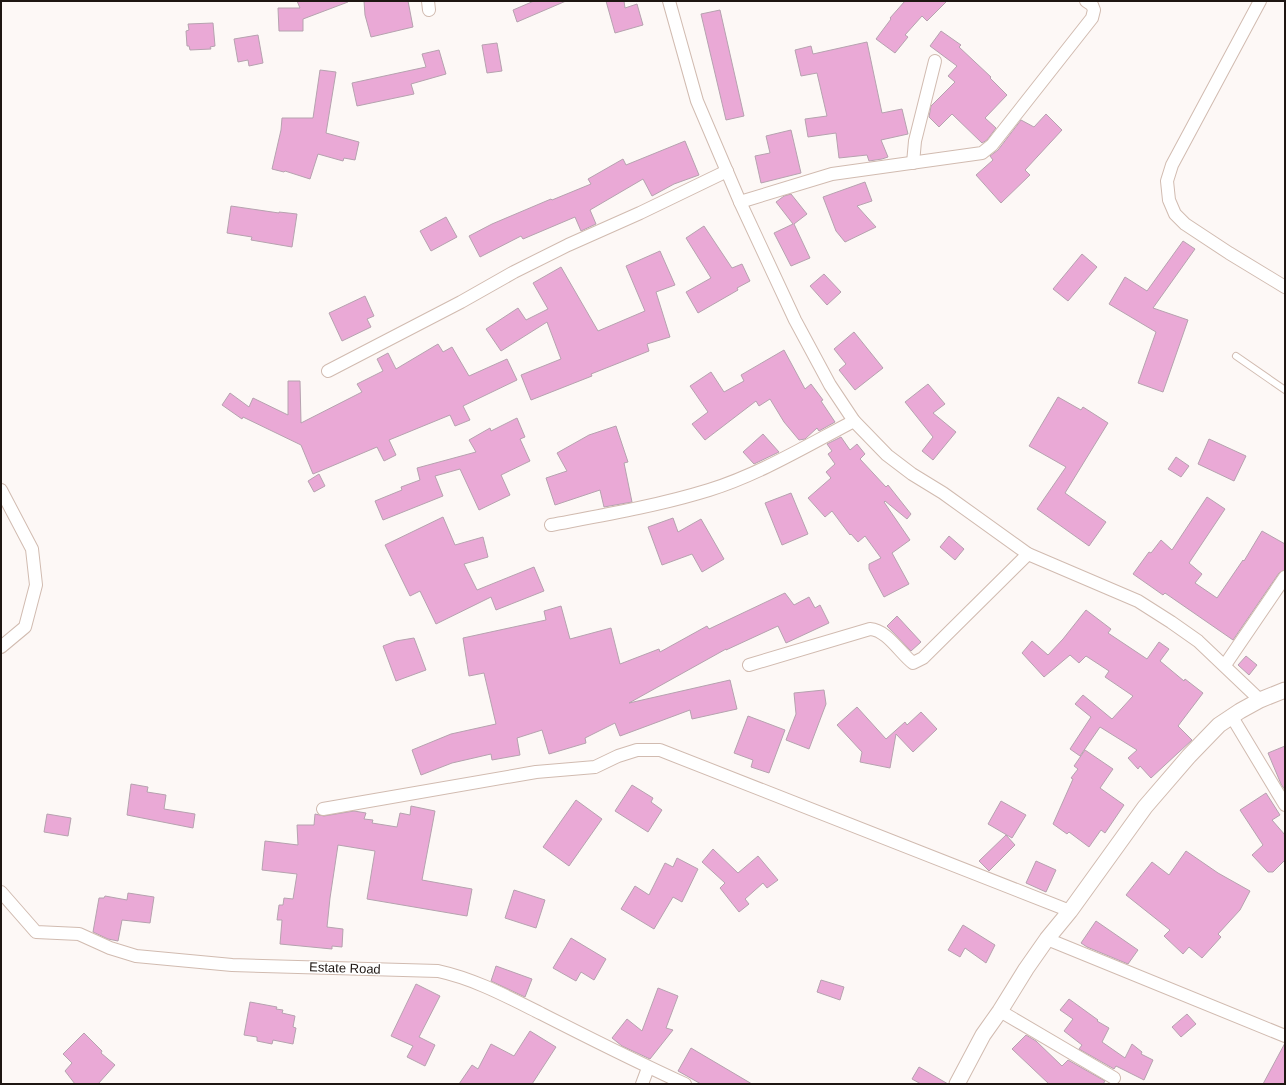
<svg xmlns="http://www.w3.org/2000/svg" width="1286" height="1085" font-family="Helvetica,sans-serif">
	<style>
		.building { fill: #eaa9d6; stroke: #b6a2af }
		.lines { fill: none; stroke-linecap: round; stroke-linejoin: round }
		.service-casing { stroke: #d1bbb0; stroke-width: 8 }
		.minor-casing { stroke: #d1bbb0; stroke-width: 14 }
		.tertiary-casing { stroke: #d1bbb0; stroke-width: 17 }
		.service { stroke: #fff; stroke-width: 6 }
		.minor { stroke: #fff; stroke-width: 12 }
		.tertiary { stroke: #fff; stroke-width: 15 }
		.labels { text-anchor: middle; dominant-baseline: central; stroke-width: 3; stroke-linejoin: round; paint-order: stroke }
		.street-label { font-size: 13px; fill: #1e1612; stroke: #fff }
	</style>
	<rect width="100%" height="100%" fill="#fdf8f6"/>
	<g class="building">
		<polygon points="297,1 348,1 348,2 303,19 303,31 279,31 278,8 300,8"/>
		<polygon points="364,1 408,1 413,27 371,37 365,15"/>
		<polygon points="534,1 566,1 517,22 513,10"/>
		<polygon points="606,1 624,1 625,8 637,4 643,25 615,33"/>
		<polygon points="905,1 947,1 927,21 922,16 905,35 908,37 895,53 876,39 891,19 890,18"/>
		<polygon points="720,10 744,116 726,120 701,14"/>
		<polygon points="213,23 215,46 210,47 211,49 190,50 189,46 187,46 186,31 189,30 188,24"/>
		<polygon points="941,31 961,45 959,47 991,77 990,78 1007,95 985,118 996,128 987,140 982,143 952,114 939,127 929,117 931,106 955,82 948,76 957,66 930,46"/>
		<polygon points="258,35 263,63 249,66 248,60 238,62 234,39"/>
		<polygon points="867,42 882,113 902,109 908,134 881,140 888,157 882,159 869,161 867,155 839,158 836,133 808,137 805,119 827,116 817,73 801,76 795,50 811,46 813,54"/>
		<polygon points="497,43 502,71 487,73 482,45"/>
		<polygon points="439,50 446,74 411,84 414,94 357,106 352,83 426,67 422,54"/>
		<polygon points="320,70 336,72 326,133 359,142 355,160 344,158 343,161 318,154 310,179 285,171 284,172 272,169 281,130 282,118 313,118"/>
		<polygon points="1046,114 1062,130 1025,170 1030,175 1001,203 976,175 993,160 990,156 998,150 1021,120 1034,127"/>
		<polygon points="791,130 801,173 761,183 755,156 770,153 766,136"/>
		<polygon points="685,141 699,175 674,184 652,196 643,179 590,210 596,224 581,231 575,217 523,239 521,236 480,257 469,236 492,224 551,199 552,200 591,184 588,179 623,159 626,165"/>
		<polygon points="865,182 872,201 857,206 876,227 845,242 836,231 823,197"/>
		<polygon points="791,194 807,214 794,224 810,258 791,266 774,233 793,224 776,202 784,196"/>
		<polygon points="231,206 279,213 279,212 297,214 292,247 251,240 252,237 227,233"/>
		<polygon points="446,217 457,237 431,251 420,231"/>
		<polygon points="704,226 732,268 742,264 750,281 737,288 738,290 698,313 686,292 711,278 686,238"/>
		<polygon points="1183,241 1195,249 1153,308 1188,320 1163,392 1138,383 1156,332 1109,304 1125,277 1147,291"/>
		<polygon points="660,251 675,285 656,292 670,337 647,344 649,351 591,374 592,376 531,400 521,375 561,359 547,322 501,351 486,329 518,308 526,320 548,309 533,283 561,267 598,331 645,311 626,266"/>
		<polygon points="1082,254 1097,267 1068,301 1053,289"/>
		<polygon points="824,274 841,292 827,305 810,286"/>
		<polygon points="365,296 374,316 367,319 371,327 342,341 329,313"/>
		<polygon points="854,332 883,368 855,390 839,370 846,364 834,349"/>
		<polygon points="438,344 443,352 452,347 469,376 507,359 517,380 463,406 470,420 455,426 450,415 389,440 396,455 384,461 377,447 313,474 301,445 243,417 242,419 222,405 230,393 249,407 253,398 288,415 288,381 300,381 301,423 362,392 357,384 383,371 377,359 388,353 396,369"/>
		<polygon points="784,350 805,389 811,384 823,400 821,401 835,422 819,431 817,428 805,439 799,440 784,422 770,399 759,406 756,401 705,440 692,424 708,412 690,386 711,372 724,392 744,381 741,375"/>
		<polygon points="928,384 945,404 933,413 956,432 933,460 922,451 933,437 905,402"/>
		<polygon points="1058,397 1081,410 1083,407 1108,423 1065,493 1106,522 1089,546 1037,509 1066,467 1029,446"/>
		<polygon points="517,418 525,437 520,439 530,461 501,475 510,495 479,510 460,469 435,476 443,496 383,520 375,501 402,490 401,487 420,480 417,468 476,452 469,440 490,428 491,431"/>
		<polygon points="616,426 628,462 624,463 632,502 604,507 600,490 555,505 546,478 567,471 557,453 589,435"/>
		<polygon points="763,434 779,452 754,464 743,452"/>
		<polygon points="841,437 850,450 857,444 865,454 860,459 886,487 888,485 911,514 907,519 885,501 884,502 910,540 892,553 909,584 884,597 869,569 869,564 881,558 865,536 858,542 851,534 850,535 832,511 825,517 808,498 831,478 826,472 835,464 828,454 832,451 827,444"/>
		<polygon points="1209,439 1246,456 1234,481 1198,464"/>
		<polygon points="1176,457 1189,466 1181,477 1168,469"/>
		<polygon points="319,474 325,486 314,492 308,481"/>
		<polygon points="791,493 808,534 782,545 765,503"/>
		<polygon points="1207,497 1225,509 1189,563 1202,574 1195,583 1217,598 1243,560 1244,561 1262,531 1285,544 1285,570 1279,573 1233,640 1165,593 1163,595 1133,574 1149,552 1151,553 1161,540 1172,550"/>
		<polygon points="443,517 455,545 483,537 488,557 464,564 477,590 534,567 544,591 496,610 491,597 436,624 420,591 410,596 385,545"/>
		<polygon points="673,518 678,532 701,519 724,559 702,572 692,554 662,565 648,527"/>
		<polygon points="949,536 964,549 955,560 940,547"/>
		<polygon points="785,593 794,605 809,597 815,608 820,605 829,623 786,643 778,626 726,650 726,649 629,703 730,680 737,709 692,719 690,710 620,736 615,723 585,738 586,743 549,754 542,730 517,738 520,755 492,760 491,754 452,763 421,775 412,750 451,734 496,724 484,673 469,676 463,638 546,620 544,611 561,606 570,639 611,628 620,664 659,649 660,652 707,626 709,629"/>
		<polygon points="1086,610 1111,629 1108,633 1147,659 1159,642 1169,649 1160,661 1184,681 1185,679 1203,693 1178,726 1192,740 1151,778 1140,766 1138,769 1128,758 1137,750 1100,727 1080,756 1070,749 1091,717 1075,704 1083,695 1112,719 1133,696 1105,677 1109,671 1086,656 1079,663 1070,655 1044,677 1022,653 1032,641 1048,655 1063,639"/>
		<polygon points="897,616 921,642 911,651 887,626"/>
		<polygon points="414,638 426,670 396,681 383,646 396,641"/>
		<polygon points="1246,656 1257,665 1249,675 1238,665"/>
		<polygon points="824,690 826,704 809,749 786,740 796,714 794,693"/>
		<polygon points="857,707 886,739 905,722 907,725 921,712 937,729 913,752 896,734 890,768 860,762 862,752 837,725"/>
		<polygon points="748,716 785,730 769,773 751,767 753,760 734,753"/>
		<polygon points="1285,746 1285,790 1281,784 1268,753"/>
		<polygon points="1085,750 1113,769 1100,788 1124,805 1105,833 1101,830 1089,847 1069,832 1067,834 1053,824 1073,779 1071,778 1078,769 1074,766"/>
		<polygon points="131,784 148,787 147,792 166,795 164,809 195,814 193,828 127,815"/>
		<polygon points="632,785 653,798 651,802 662,810 648,832 615,811"/>
		<polygon points="1266,793 1280,815 1272,820 1285,835 1285,860 1273,872 1268,872 1252,855 1263,845 1240,810"/>
		<polygon points="576,800 602,819 569,866 543,847"/>
		<polygon points="1001,801 1026,815 1012,838 988,824"/>
		<polygon points="411,806 435,811 422,880 472,889 467,916 367,899 375,851 338,845 330,898 327,927 343,929 342,947 332,946 332,949 280,944 282,920 277,920 279,905 283,905 284,898 293,899 297,874 262,870 265,841 298,845 297,825 314,825 315,814 324,816 354,811 366,813 364,819 373,820 372,823 397,827 400,813 410,815"/>
		<polygon points="47,814 71,818 68,836 44,832"/>
		<polygon points="1006,835 1015,845 989,871 979,861"/>
		<polygon points="713,849 738,873 758,856 778,880 767,888 763,883 745,899 749,904 739,912 720,888 725,883 702,862"/>
		<polygon points="1186,851 1218,873 1250,891 1240,910 1218,934 1221,937 1202,958 1189,947 1183,954 1164,936 1170,930 1126,895 1152,862 1169,875"/>
		<polygon points="677,858 698,869 682,902 673,897 654,929 621,909 635,886 649,895 665,863 673,867"/>
		<polygon points="1036,861 1056,870 1046,892 1026,883"/>
		<polygon points="514,890 545,900 536,928 505,918"/>
		<polygon points="128,893 154,897 150,923 122,920 118,941 108,939 93,932 99,898 104,898 105,896 127,900"/>
		<polygon points="1096,921 1138,950 1128,964 1087,947 1081,943"/>
		<polygon points="963,925 995,945 986,963 965,948 960,957 948,950"/>
		<polygon points="571,938 606,959 594,980 581,972 576,981 553,968"/>
		<polygon points="496,966 532,979 525,997 491,981"/>
		<polygon points="821,980 844,987 840,1000 817,992"/>
		<polygon points="416,984 440,996 419,1037 435,1045 425,1066 407,1057 413,1046 391,1036"/>
		<polygon points="658,988 678,996 666,1028 673,1030 650,1059 622,1046 612,1038 627,1019 642,1031"/>
		<polygon points="1069,999 1098,1020 1097,1021 1109,1028 1102,1042 1125,1058 1132,1044 1142,1052 1141,1054 1153,1060 1144,1080 1116,1066 1114,1069 1079,1049 1082,1045 1064,1031 1073,1019 1060,1010"/>
		<polygon points="250,1002 277,1007 276,1009 283,1010 282,1013 295,1016 293,1027 296,1028 293,1044 273,1040 272,1044 257,1041 257,1037 244,1035"/>
		<polygon points="1187,1014 1196,1024 1181,1037 1172,1027"/>
		<polygon points="530,1031 556,1047 532,1084 459,1084 472,1065 478,1069 491,1044 514,1056"/>
		<polygon points="84,1033 102,1051 101,1053 115,1065 98,1084 75,1084 65,1071 72,1063 63,1054"/>
		<polygon points="1026,1035 1036,1041 1062,1066 1068,1060 1105,1081 1103,1084 1049,1084 1012,1049"/>
		<polygon points="1285,1043 1285,1084 1263,1084"/>
		<polygon points="691,1048 752,1084 701,1084 678,1071"/>
		<polygon points="919,1067 948,1084 921,1084 912,1079"/>
	</g>
	<g class="lines">
		<defs>
			<polyline id="service" points="1236,356 1285,390"/>
			<g id="minor">
				<polyline points="428,1 429,10"/>
				<polyline points="669,1 697,101 740,202 795,320 830,385 854,421 887,455 912,474 943,493 1028,554 1138,601 1171,622 1198,641 1260,700"/>
				<polyline points="1260,1 1172,165 1167,181 1169,200 1175,214 1185,224 1229,253 1285,287"/>
				<polyline points="913,163 915,141 935,61"/>
				<polyline points="740,202 832,174 982,153 992,145 1092,18 1094,10 1092,5 1086,1"/>
				<polyline points="328,371 461,302 514,272 568,245 640,213 727,171"/>
				<path d="M551 525C604 515 657 506 709 490 760 474 806 446 854 421"/>
				<polyline points="1,647 25,627 36,585 32,549 1,490"/>
				<path d="M749 665 870 629C887 630 900 653 913 663L923 658 1028 554"/>
				<polyline points="1225,665 1285,577"/>
				<polyline points="1232,717 1285,805"/>
				<polyline points="323,809 536,772 595,767 618,756 637,750 660,750 1070,911"/>
				<path d="M1 892 36 932 79 934 110 948 136 956 232 965 438 971C475 979 508 997 542 1014 589 1038 637 1062 685 1084"/>
				<polyline points="1047,939 1285,1036"/>
				<polyline points="1000,1011 1114,1078"/>
				<polyline points="642,1084 648,1068"/>
			</g>
			<polyline id="tertiary" points="957,1084 983,1035 1000,1011 1026,969 1047,939 1070,911 1145,807 1189,756 1219,725 1240,711 1260,700 1285,690"/>
		</defs>
		<use href="#service" class="service-casing"/>
		<use href="#minor" class="minor-casing"/>
		<use href="#tertiary" class="tertiary-casing"/>
		<use href="#service" class="service"/>
		<use href="#minor" class="minor"/>
		<use href="#tertiary" class="tertiary"/>
	</g>
	<g class="labels">
		<g class="street-label">
			<text transform="translate(345 968) rotate(2)">Estate Road</text>
		</g>
	</g>
	<rect width="1286" height="1085" fill="none" stroke="#1e1612" stroke-width="4"/>
</svg>
